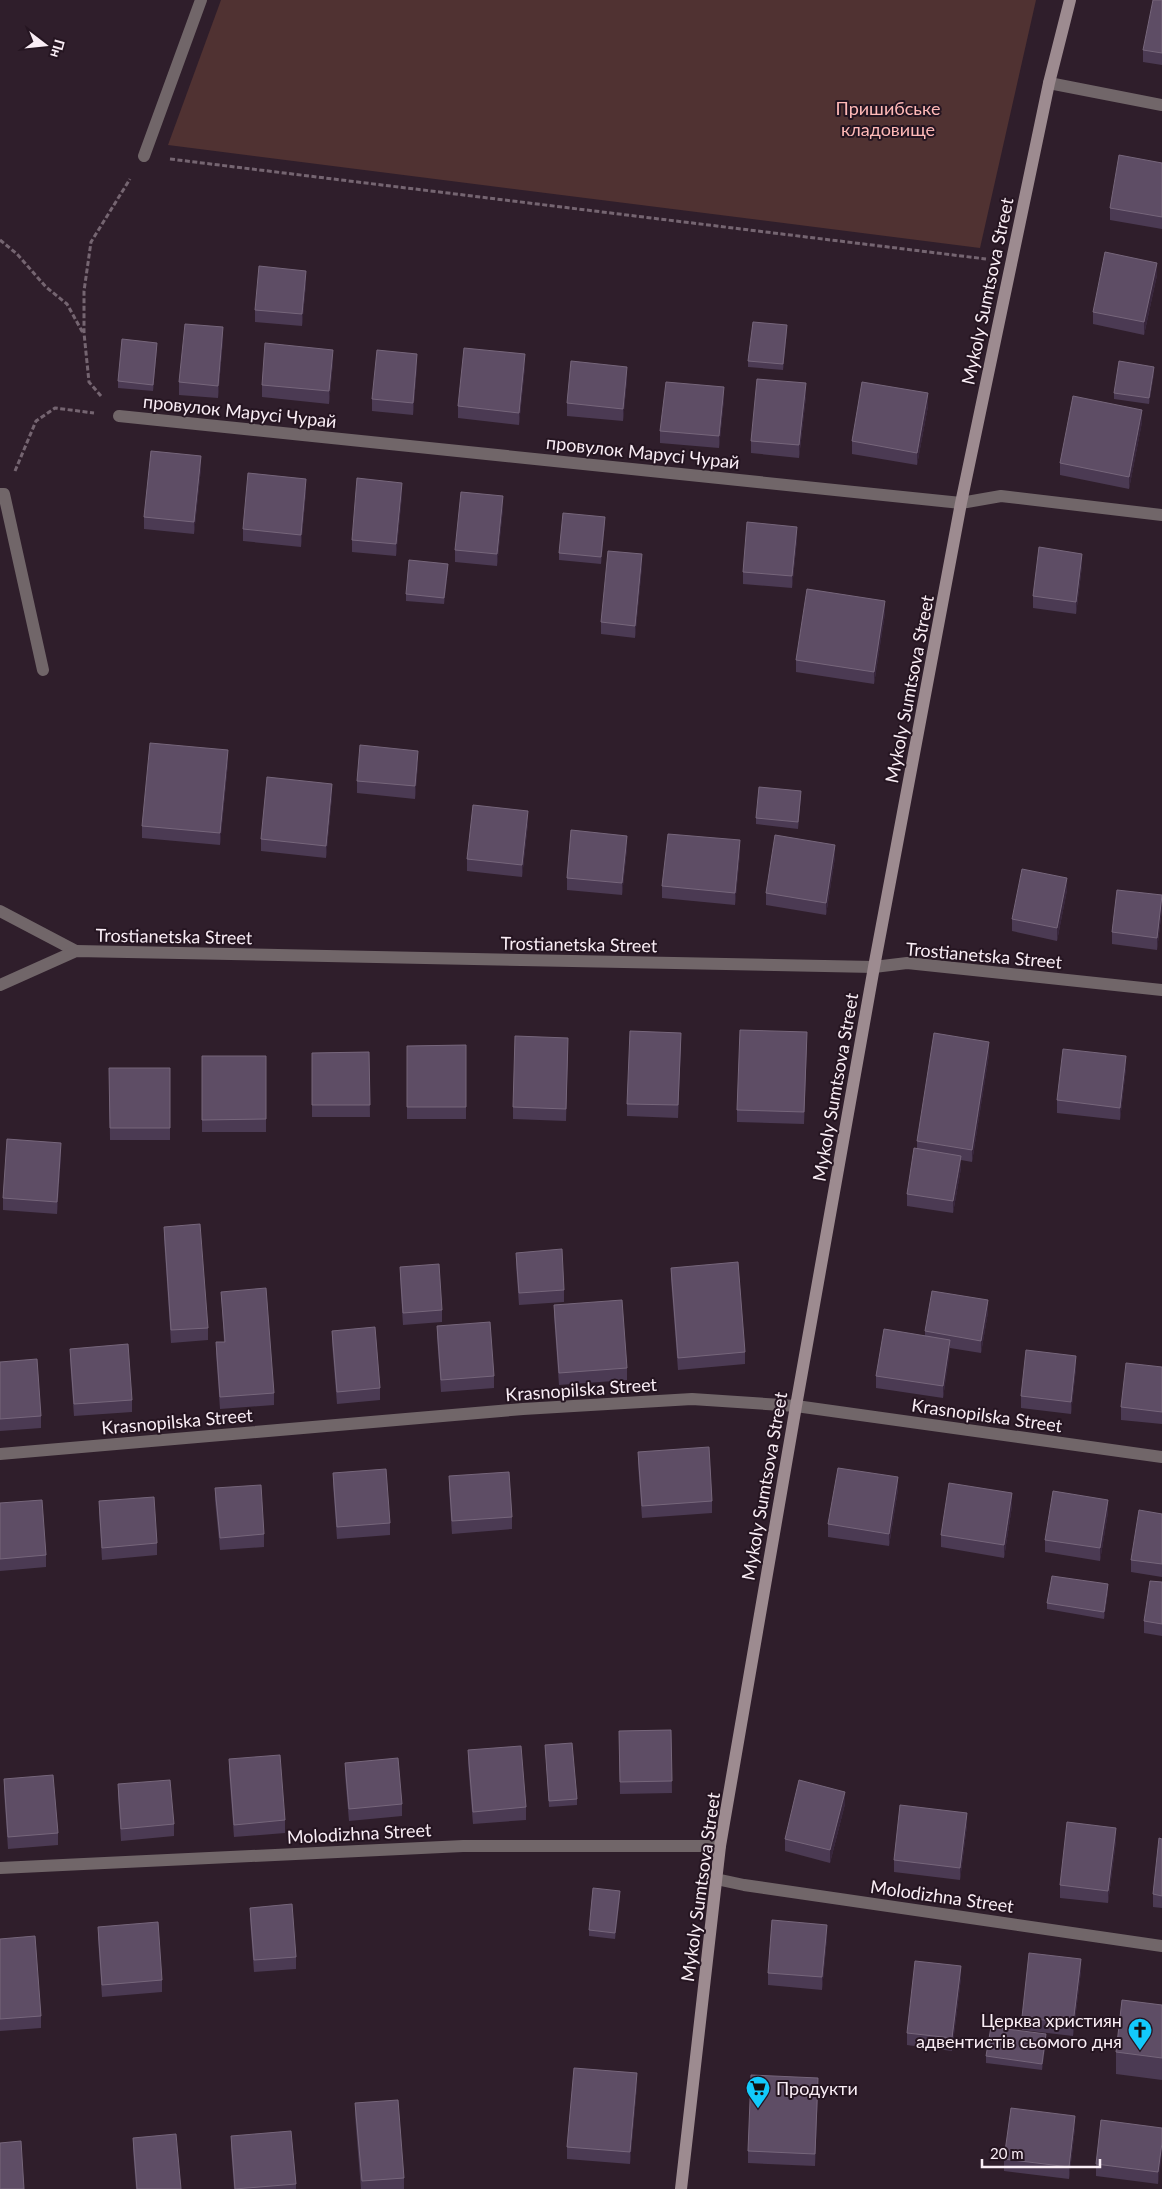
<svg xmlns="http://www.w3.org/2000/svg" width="1162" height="2189" font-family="Lato,sans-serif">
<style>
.green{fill:#503232}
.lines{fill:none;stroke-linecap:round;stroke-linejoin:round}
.path{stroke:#756571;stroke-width:3;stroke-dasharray:5 2.5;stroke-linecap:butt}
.lane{stroke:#716669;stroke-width:12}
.street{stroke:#716669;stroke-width:12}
.secondary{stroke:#9d8b90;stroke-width:12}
.wall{fill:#4b3a53}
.shaded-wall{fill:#38263c}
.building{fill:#5e4d65;stroke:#76667b}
.labels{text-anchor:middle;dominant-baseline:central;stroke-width:4;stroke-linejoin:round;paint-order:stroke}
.park-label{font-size:18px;fill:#ffb9b7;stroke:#251521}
.street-label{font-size:18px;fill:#f9edf5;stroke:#251521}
.poi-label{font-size:18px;fill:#f9edf5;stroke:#251521;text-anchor:end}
</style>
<rect width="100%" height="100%" fill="#2f1e2b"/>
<!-- green -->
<path class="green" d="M 221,0 L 1036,0 L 980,248 L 168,145 Z"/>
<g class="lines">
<!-- path -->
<path class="path" d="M 170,159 L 986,259
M 0,240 L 17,254 L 46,287 L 67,304 L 83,333
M 101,396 L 89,382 L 84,333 L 84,291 L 91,242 L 130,179
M 15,471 L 36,421 L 55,408 L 94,413"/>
<!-- lane -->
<path class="lane" d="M 144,156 L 201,0
M 0,494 L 4,494 L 43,670
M 0,911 L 76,951"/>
<!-- street -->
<path class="street" d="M 1049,83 L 1162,105
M 119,416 L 961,503 L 1001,496 L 1162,515
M 0,985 L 76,951 L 874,967 L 907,963 L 1162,990
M 0,1454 L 523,1409 L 692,1399 L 796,1406 L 1162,1457
M 0,1868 L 463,1846 L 720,1846
M 716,1879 L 744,1885 L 1162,1946"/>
<!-- secondary -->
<path class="secondary" d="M 681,2189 L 720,1846 L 796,1406 L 874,967 L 961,503 L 1049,83 L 1070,0"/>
</g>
<!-- wall -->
<path class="wall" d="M 1162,0 L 1162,65 L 1143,62 L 1143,50 Z
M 1162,163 L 1162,229 L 1110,220 L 1110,208 Z
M 1157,275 L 1144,335 L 1093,324 L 1093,312 Z
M 306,283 L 302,326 L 255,322 L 255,310 Z
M 787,331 L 783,370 L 748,367 L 748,361 Z
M 223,339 L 218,398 L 179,395 L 179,382 Z
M 157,349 L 153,391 L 118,388 L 118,381 Z
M 333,362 L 329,404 L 262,397 L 262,385 Z
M 417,366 L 413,415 L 372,411 L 372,399 Z
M 525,366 L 519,425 L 458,418 L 458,406 Z
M 1154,373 L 1149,404 L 1114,399 L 1114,393 Z
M 627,379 L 623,421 L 567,416 L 567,403 Z
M 806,396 L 799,458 L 751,453 L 751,441 Z
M 724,399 L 719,448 L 660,443 L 660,431 Z
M 928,406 L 917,465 L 852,454 L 852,441 Z
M 1142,422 L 1129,489 L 1060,475 L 1060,463 Z
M 201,468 L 194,534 L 144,529 L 144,517 Z
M 306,491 L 301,547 L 243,541 L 243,529 Z
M 402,495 L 396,556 L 352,552 L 352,540 Z
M 503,508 L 497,566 L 455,562 L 455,550 Z
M 605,523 L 601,564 L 559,560 L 559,553 Z
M 797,539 L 792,588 L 743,584 L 743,572 Z
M 642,566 L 635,638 L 601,634 L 601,622 Z
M 1082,566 L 1076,614 L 1033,608 L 1033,596 Z
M 448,570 L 444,604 L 406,601 L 406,594 Z
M 885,613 L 874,684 L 796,672 L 796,660 Z
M 228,762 L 220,845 L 142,838 L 142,826 Z
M 418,763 L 415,799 L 357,793 L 357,781 Z
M 332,796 L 326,858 L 261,851 L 261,839 Z
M 801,797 L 798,829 L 756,824 L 756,818 Z
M 528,823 L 522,877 L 467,871 L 467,859 Z
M 627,848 L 622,895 L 567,890 L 567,878 Z
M 740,853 L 735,905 L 662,898 L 662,886 Z
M 835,857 L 826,915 L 766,905 L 766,893 Z
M 1067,890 L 1057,941 L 1012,931 L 1012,919 Z
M 1162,895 L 1162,909 L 1157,950 L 1112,944 L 1112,932 Z
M 807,1044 L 804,1124 L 737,1122 L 737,1110 Z
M 466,1045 L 466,1119 L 407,1119 L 407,1046 Z
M 681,1045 L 678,1118 L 627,1116 L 627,1104 Z
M 568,1050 L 566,1121 L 513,1119 L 513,1107 Z
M 369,1052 L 370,1117 L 312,1117 L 312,1053 Z
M 989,1054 L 972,1162 L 961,1160 L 961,1168 L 953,1213 L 907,1206 L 907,1194 L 917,1149 L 917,1141 Z
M 202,1056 L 266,1056 L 266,1132 L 202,1132 Z
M 109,1068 L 170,1068 L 170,1140 L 110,1140 Z
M 1126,1068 L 1120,1120 L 1057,1113 L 1057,1100 Z
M 61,1155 L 57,1214 L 3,1210 L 3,1198 Z
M 164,1227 L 208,1328 L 208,1340 L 171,1343 L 164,1239 Z
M 516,1253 L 564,1290 L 564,1302 L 519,1305 L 516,1265 Z
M 400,1267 L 442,1310 L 442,1322 L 403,1325 L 400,1279 Z
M 671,1268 L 745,1352 L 745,1364 L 678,1370 L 671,1280 Z
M 221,1292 L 274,1393 L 274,1405 L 220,1409 L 216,1354 L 216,1342 L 224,1342 Z
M 554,1305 L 627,1368 L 627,1380 L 559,1385 L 554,1317 Z
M 988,1312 L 981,1353 L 950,1348 L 943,1398 L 876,1388 L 876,1376 L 925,1336 L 925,1331 Z
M 437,1326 L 494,1376 L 494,1388 L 441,1392 L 437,1338 Z
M 332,1331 L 380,1388 L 380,1400 L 337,1404 L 332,1343 Z
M 70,1349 L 132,1400 L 132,1412 L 74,1416 L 70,1361 Z
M 0,1362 L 41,1416 L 41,1428 L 0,1431 Z
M 1162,1367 L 1162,1424 L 1121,1420 L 1121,1407 Z
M 1076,1368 L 1071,1414 L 1021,1408 L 1021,1396 Z
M 638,1452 L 712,1501 L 712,1513 L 642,1518 L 638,1464 Z
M 333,1473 L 390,1523 L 390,1535 L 337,1539 L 333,1485 Z
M 449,1476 L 512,1517 L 512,1529 L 452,1534 L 449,1489 Z
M 215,1488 L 264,1534 L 264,1547 L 220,1550 L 215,1500 Z
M 898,1489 L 889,1546 L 828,1537 L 828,1524 Z
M 99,1501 L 157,1543 L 157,1555 L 102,1560 L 99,1513 Z
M 0,1503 L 46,1555 L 46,1567 L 0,1571 Z
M 1012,1506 L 1004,1558 L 941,1547 L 941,1535 Z
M 1108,1512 L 1100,1561 L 1045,1552 L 1045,1540 Z
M 1162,1514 L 1162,1577 L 1131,1572 L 1131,1560 Z
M 1162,1582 L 1162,1636 L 1144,1633 L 1144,1621 Z
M 1108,1591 L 1104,1619 L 1047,1609 L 1047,1603 Z
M 671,1730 L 672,1793 L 620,1794 L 619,1731 Z
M 545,1745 L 577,1799 L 577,1805 L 549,1807 Z
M 468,1750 L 526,1807 L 526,1820 L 473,1824 L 468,1763 Z
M 229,1759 L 285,1820 L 285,1833 L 234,1837 L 229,1772 Z
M 345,1763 L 402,1804 L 402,1816 L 349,1821 L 345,1775 Z
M 4,1779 L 58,1833 L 58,1845 L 8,1849 L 4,1792 Z
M 118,1784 L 174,1824 L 174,1836 L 121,1841 L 118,1796 Z
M 845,1804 L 830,1863 L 785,1851 L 785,1839 Z
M 967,1825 L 960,1880 L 894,1872 L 894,1860 Z
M 1162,1839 L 1162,1908 L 1153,1907 L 1153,1894 Z
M 1116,1841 L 1108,1903 L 1060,1898 L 1060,1885 Z
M 620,1897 L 615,1939 L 589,1936 L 589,1930 Z
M 250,1908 L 296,1957 L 296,1969 L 254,1972 L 250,1920 Z
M 98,1927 L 162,1980 L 162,1992 L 102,1997 L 98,1939 Z
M 827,1937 L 822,1990 L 768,1985 L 768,1973 Z
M 0,1939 L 41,2016 L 41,2028 L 0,2031 Z
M 1081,1971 L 1073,2036 L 1022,2030 L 1022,2017 Z
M 961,1978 L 952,2051 L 907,2045 L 907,2033 Z
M 1162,2005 L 1162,2080 L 1116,2074 L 1116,2052 Z
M 1046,2040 L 1042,2070 L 986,2063 L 986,2056 Z
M 637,2085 L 630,2164 L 567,2159 L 567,2147 Z
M 818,2090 L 815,2166 L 748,2163 L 748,2151 Z
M 355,2103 L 404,2178 L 404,2189 L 361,2189 L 355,2115 Z
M 1075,2128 L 1069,2179 L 1004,2171 L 1004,2159 Z
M 1162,2128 L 1158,2184 L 1096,2176 L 1096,2164 Z
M 231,2136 L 296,2184 L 296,2189 L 234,2189 L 231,2148 Z
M 133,2138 L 181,2189 L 136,2189 L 133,2150 Z"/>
<!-- shaded-wall -->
<path class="shaded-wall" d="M 1157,263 L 1157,275 L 1144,335 L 1144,322 Z
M 306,271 L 306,283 L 302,326 L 302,314 Z
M 787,325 L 787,331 L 783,370 L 783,364 Z
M 223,327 L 223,339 L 218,398 L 218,386 Z
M 157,343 L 157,349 L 153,391 L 153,385 Z
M 333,350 L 333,362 L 329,404 L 329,391 Z
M 417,354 L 417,366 L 413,415 L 413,403 Z
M 525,354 L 525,366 L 519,425 L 519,413 Z
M 627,367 L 627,379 L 623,421 L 623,409 Z
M 1154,367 L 1154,373 L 1149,404 L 1149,398 Z
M 806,383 L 806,396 L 799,458 L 799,445 Z
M 724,387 L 724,399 L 719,448 L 719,436 Z
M 928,393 L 928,406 L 917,465 L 917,453 Z
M 1142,410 L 1142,422 L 1129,489 L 1129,477 Z
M 201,456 L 201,468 L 194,534 L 194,522 Z
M 306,479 L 306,491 L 301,547 L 301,535 Z
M 402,483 L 402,495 L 396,556 L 396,544 Z
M 503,496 L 503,508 L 497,566 L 497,554 Z
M 605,517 L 605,523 L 601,564 L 601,557 Z
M 797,527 L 797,539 L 792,588 L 792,576 Z
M 642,554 L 642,566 L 635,638 L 635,626 Z
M 1082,554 L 1082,566 L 1076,614 L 1076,602 Z
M 448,564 L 448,570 L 444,604 L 444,598 Z
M 885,601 L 885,613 L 874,684 L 874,672 Z
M 228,750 L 228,762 L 220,845 L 220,833 Z
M 418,751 L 418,763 L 415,799 L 415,786 Z
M 332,784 L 332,796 L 326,858 L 326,846 Z
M 528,811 L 528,823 L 522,877 L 522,865 Z
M 627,836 L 627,848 L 622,895 L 622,883 Z
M 740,840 L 740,853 L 735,905 L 735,893 Z
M 835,845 L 835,857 L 826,915 L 826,903 Z
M 1067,878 L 1067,890 L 1057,941 L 1057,928 Z
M 1162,897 L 1162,909 L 1157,950 L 1157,938 Z
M 989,1042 L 989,1054 L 972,1162 L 972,1150 Z
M 1126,1056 L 1126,1068 L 1120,1120 L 1120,1108 Z
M 61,1143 L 61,1155 L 57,1214 L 57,1202 Z
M 961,1156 L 961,1168 L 953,1213 L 953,1201 Z
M 988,1300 L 988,1312 L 981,1353 L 981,1341 Z
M 950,1340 L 950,1352 L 943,1398 L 943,1386 Z
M 1076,1356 L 1076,1368 L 1071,1414 L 1071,1402 Z
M 898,1477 L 898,1489 L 889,1546 L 889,1534 Z
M 1012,1493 L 1012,1506 L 1004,1558 L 1004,1545 Z
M 1108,1500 L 1108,1512 L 1100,1561 L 1100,1548 Z
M 1108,1584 L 1108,1591 L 1104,1619 L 1104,1612 Z
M 845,1792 L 845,1804 L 830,1863 L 830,1850 Z
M 967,1813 L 967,1825 L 960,1880 L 960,1868 Z
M 1116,1828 L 1116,1841 L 1108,1903 L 1108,1891 Z
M 620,1891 L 620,1897 L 615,1939 L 615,1933 Z
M 827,1925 L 827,1937 L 822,1990 L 822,1977 Z
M 1081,1959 L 1081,1971 L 1073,2036 L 1073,2024 Z
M 961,1966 L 961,1978 L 952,2051 L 952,2038 Z
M 1046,2034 L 1046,2040 L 1042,2070 L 1042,2064 Z
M 637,2073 L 637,2085 L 630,2164 L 630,2152 Z
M 818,2078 L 818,2090 L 815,2166 L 815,2154 Z
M 1075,2116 L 1075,2128 L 1069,2179 L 1069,2167 Z
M 1162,2143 L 1162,2155 L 1158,2184 L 1158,2172 Z"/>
<!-- building -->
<path class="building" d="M 1153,0 L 1162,0 L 1162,53 L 1143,50 Z
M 1119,155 L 1162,163 L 1162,217 L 1110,208 Z
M 1105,252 L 1157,263 L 1144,322 L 1093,312 Z
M 259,266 L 306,271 L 302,314 L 255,310 Z
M 753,322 L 787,325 L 783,364 L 748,361 Z
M 185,324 L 223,327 L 218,386 L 179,382 Z
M 122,339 L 157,343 L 153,385 L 118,381 Z
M 265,343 L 333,350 L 329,391 L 262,385 Z
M 464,348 L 525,354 L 519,413 L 458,406 Z
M 377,350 L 417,354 L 413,403 L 372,399 Z
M 571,361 L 627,367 L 623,409 L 567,403 Z
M 1119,361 L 1154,367 L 1149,398 L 1114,393 Z
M 757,379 L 806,383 L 799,445 L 751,441 Z
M 666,382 L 724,387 L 719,436 L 660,431 Z
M 862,382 L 928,393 L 917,453 L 852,441 Z
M 1073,396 L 1142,410 L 1129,477 L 1060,463 Z
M 151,451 L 201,456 L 194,522 L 144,517 Z
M 248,473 L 306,479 L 301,535 L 243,529 Z
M 357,478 L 402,483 L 396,544 L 352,540 Z
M 461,492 L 503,496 L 497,554 L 455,550 Z
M 563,513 L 605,517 L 601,557 L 559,553 Z
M 747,522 L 797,527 L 792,576 L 743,572 Z
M 1039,547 L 1082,554 L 1076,602 L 1033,596 Z
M 608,551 L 642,554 L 635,626 L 601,622 Z
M 409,560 L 448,564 L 444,598 L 406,594 Z
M 807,589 L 885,601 L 874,672 L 796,660 Z
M 150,743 L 228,750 L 220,833 L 142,826 Z
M 360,745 L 418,751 L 415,786 L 357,781 Z
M 267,777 L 332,784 L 326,846 L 261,839 Z
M 759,787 L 801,791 L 798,822 L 756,818 Z
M 473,805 L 528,811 L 522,865 L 467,859 Z
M 571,830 L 627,836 L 622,883 L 567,878 Z
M 668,834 L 740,840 L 735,893 L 662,886 Z
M 775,835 L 835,845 L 826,903 L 766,893 Z
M 1022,869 L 1067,878 L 1057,928 L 1012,919 Z
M 1117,890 L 1162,895 L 1157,938 L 1112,932 Z
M 740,1030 L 807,1032 L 804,1112 L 737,1110 Z
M 630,1031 L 681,1033 L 678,1105 L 627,1104 Z
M 934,1033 L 989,1042 L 972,1150 L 917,1141 Z
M 515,1036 L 568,1038 L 566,1109 L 513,1107 Z
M 466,1045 L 466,1107 L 407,1107 L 407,1046 Z
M 1063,1049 L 1126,1056 L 1120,1108 L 1057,1100 Z
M 369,1052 L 370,1105 L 312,1105 L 312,1053 Z
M 202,1056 L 266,1056 L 266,1119 L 202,1120 Z
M 109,1068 L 170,1068 L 170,1128 L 110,1128 Z
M 7,1139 L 61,1143 L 57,1202 L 3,1198 Z
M 914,1148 L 961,1156 L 953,1201 L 907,1194 Z
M 200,1224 L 208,1328 L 171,1330 L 164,1227 Z
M 562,1249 L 564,1290 L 519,1293 L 516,1253 Z
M 738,1262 L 745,1352 L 678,1358 L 671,1268 Z
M 439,1264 L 442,1310 L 403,1313 L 400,1267 Z
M 266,1288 L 274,1393 L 220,1397 L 216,1342 L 225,1342 L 221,1292 Z
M 932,1291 L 988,1300 L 981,1341 L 925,1331 Z
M 622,1300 L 627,1368 L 559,1373 L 554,1305 Z
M 490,1322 L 494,1376 L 441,1380 L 437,1326 Z
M 375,1327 L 380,1388 L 337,1392 L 332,1331 Z
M 884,1329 L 950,1340 L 943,1386 L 876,1376 Z
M 128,1344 L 132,1400 L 74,1404 L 70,1349 Z
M 1026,1350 L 1076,1356 L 1071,1402 L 1021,1396 Z
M 37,1359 L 41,1416 L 0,1419 L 0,1362 Z
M 1126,1363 L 1162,1367 L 1162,1412 L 1121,1407 Z
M 709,1447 L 712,1501 L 642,1506 L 638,1452 Z
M 838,1468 L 898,1477 L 889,1534 L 828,1524 Z
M 386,1469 L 390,1523 L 337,1527 L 333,1473 Z
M 509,1472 L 512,1517 L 452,1521 L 449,1476 Z
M 949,1483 L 1012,1493 L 1004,1545 L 941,1535 Z
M 261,1485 L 264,1534 L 220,1538 L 215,1488 Z
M 1053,1491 L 1108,1500 L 1100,1548 L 1045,1540 Z
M 154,1497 L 157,1543 L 102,1548 L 99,1501 Z
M 42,1500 L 46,1555 L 0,1559 L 0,1503 Z
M 1139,1510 L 1162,1514 L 1162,1564 L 1131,1560 Z
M 1052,1576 L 1108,1584 L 1104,1612 L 1047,1603 Z
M 1150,1581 L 1162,1582 L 1162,1624 L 1144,1621 Z
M 671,1730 L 672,1781 L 620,1782 L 619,1731 Z
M 572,1743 L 577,1799 L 549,1801 L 545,1745 Z
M 521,1746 L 526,1807 L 473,1812 L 468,1750 Z
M 280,1755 L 285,1820 L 234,1825 L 229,1759 Z
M 398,1758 L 402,1804 L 349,1809 L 345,1763 Z
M 53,1775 L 58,1833 L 8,1837 L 4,1779 Z
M 170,1780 L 174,1824 L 121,1829 L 118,1784 Z
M 799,1780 L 845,1792 L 830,1850 L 785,1839 Z
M 900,1805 L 967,1813 L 960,1868 L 894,1860 Z
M 1067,1822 L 1116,1828 L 1108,1891 L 1060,1885 Z
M 1159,1838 L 1162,1839 L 1162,1896 L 1153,1894 Z
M 593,1888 L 620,1891 L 615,1933 L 589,1930 Z
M 292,1904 L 296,1957 L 254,1960 L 250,1908 Z
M 772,1920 L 827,1925 L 822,1977 L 768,1973 Z
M 158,1922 L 162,1980 L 102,1985 L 98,1927 Z
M 35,1936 L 41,2016 L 0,2019 L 0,1939 Z
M 1029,1953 L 1081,1959 L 1073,2024 L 1022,2017 Z
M 915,1961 L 961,1966 L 952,2038 L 907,2033 Z
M 1122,2000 L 1162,2005 L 1162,2058 L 1116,2052 Z
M 991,2027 L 1046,2034 L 1042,2064 L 986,2056 Z
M 574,2068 L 637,2073 L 630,2152 L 567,2147 Z
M 751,2075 L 818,2078 L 815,2154 L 748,2151 Z
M 398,2100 L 404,2178 L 362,2181 L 355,2103 Z
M 1011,2108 L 1075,2116 L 1069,2167 L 1004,2159 Z
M 1101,2120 L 1162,2128 L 1162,2143 L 1158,2172 L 1096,2164 Z
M 291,2131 L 296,2184 L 235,2189 L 231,2136 Z
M 176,2134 L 181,2189 L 137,2189 L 133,2138 Z
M 21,2141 L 24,2189 L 0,2189 L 0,2143 Z"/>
<!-- icons -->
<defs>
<symbol id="church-pin" viewBox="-11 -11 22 30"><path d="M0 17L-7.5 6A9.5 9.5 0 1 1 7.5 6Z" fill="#12cafb" stroke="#251521"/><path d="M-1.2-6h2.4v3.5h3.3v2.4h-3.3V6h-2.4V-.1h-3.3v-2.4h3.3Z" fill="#111"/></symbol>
<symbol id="supermarket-pin" viewBox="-11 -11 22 30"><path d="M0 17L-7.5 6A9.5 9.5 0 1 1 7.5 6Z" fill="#12cafb" stroke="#251521"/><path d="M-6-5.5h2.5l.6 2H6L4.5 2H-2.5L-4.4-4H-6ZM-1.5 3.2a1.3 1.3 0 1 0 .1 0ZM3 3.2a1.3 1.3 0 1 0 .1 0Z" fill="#111"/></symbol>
</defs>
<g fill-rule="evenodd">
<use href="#church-pin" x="1126" y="2016" width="28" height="38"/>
<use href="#supermarket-pin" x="744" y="2074" width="28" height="38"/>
</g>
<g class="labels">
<!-- park labels -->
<g class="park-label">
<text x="888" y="108">Пришибське<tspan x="888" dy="21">кладовище</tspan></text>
</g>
<!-- street labels -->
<g class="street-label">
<text transform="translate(987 291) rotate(-78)">Mykoly Sumtsova Street</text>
<text transform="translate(240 411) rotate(6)">провулок Марусі Чурай</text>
<text transform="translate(643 452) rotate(6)">провулок Марусі Чурай</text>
<text transform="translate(909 689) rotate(-79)">Mykoly Sumtsova Street</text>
<text transform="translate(174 936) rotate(1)">Trostianetska Street</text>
<text transform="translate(579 944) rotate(1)">Trostianetska Street</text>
<text transform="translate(984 955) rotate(5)">Trostianetska Street</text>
<text transform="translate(835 1087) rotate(-80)">Mykoly Sumtsova Street</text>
<text transform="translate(581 1389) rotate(-4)">Krasnopilska Street</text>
<text transform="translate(987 1415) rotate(8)">Krasnopilska Street</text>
<text transform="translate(177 1421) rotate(-5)">Krasnopilska Street</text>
<text transform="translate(764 1486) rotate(-80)">Mykoly Sumtsova Street</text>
<text transform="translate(359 1833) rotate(-3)">Molodizhna Street</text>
<text transform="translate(700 1887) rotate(-82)">Mykoly Sumtsova Street</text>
<text transform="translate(942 1896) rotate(8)">Molodizhna Street</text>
</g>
<!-- poi labels -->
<g class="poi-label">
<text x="1122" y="2020">Церква християн<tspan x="1122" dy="21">адвентистів сьомого дня</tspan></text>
<text x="776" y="2088" text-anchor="start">Продукти</text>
</g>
</g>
<!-- north arrow -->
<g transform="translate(45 45) rotate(106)" stroke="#251521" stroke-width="4" paint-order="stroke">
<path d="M0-4L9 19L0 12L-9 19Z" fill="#f9edf5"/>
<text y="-8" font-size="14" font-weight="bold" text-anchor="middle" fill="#f9edf5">Пн</text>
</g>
<!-- scale -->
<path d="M982 2159v8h118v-8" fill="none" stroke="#f9edf5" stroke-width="2.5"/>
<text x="990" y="2159" font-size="15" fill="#f9edf5" stroke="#251521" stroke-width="4" paint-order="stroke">20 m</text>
</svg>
